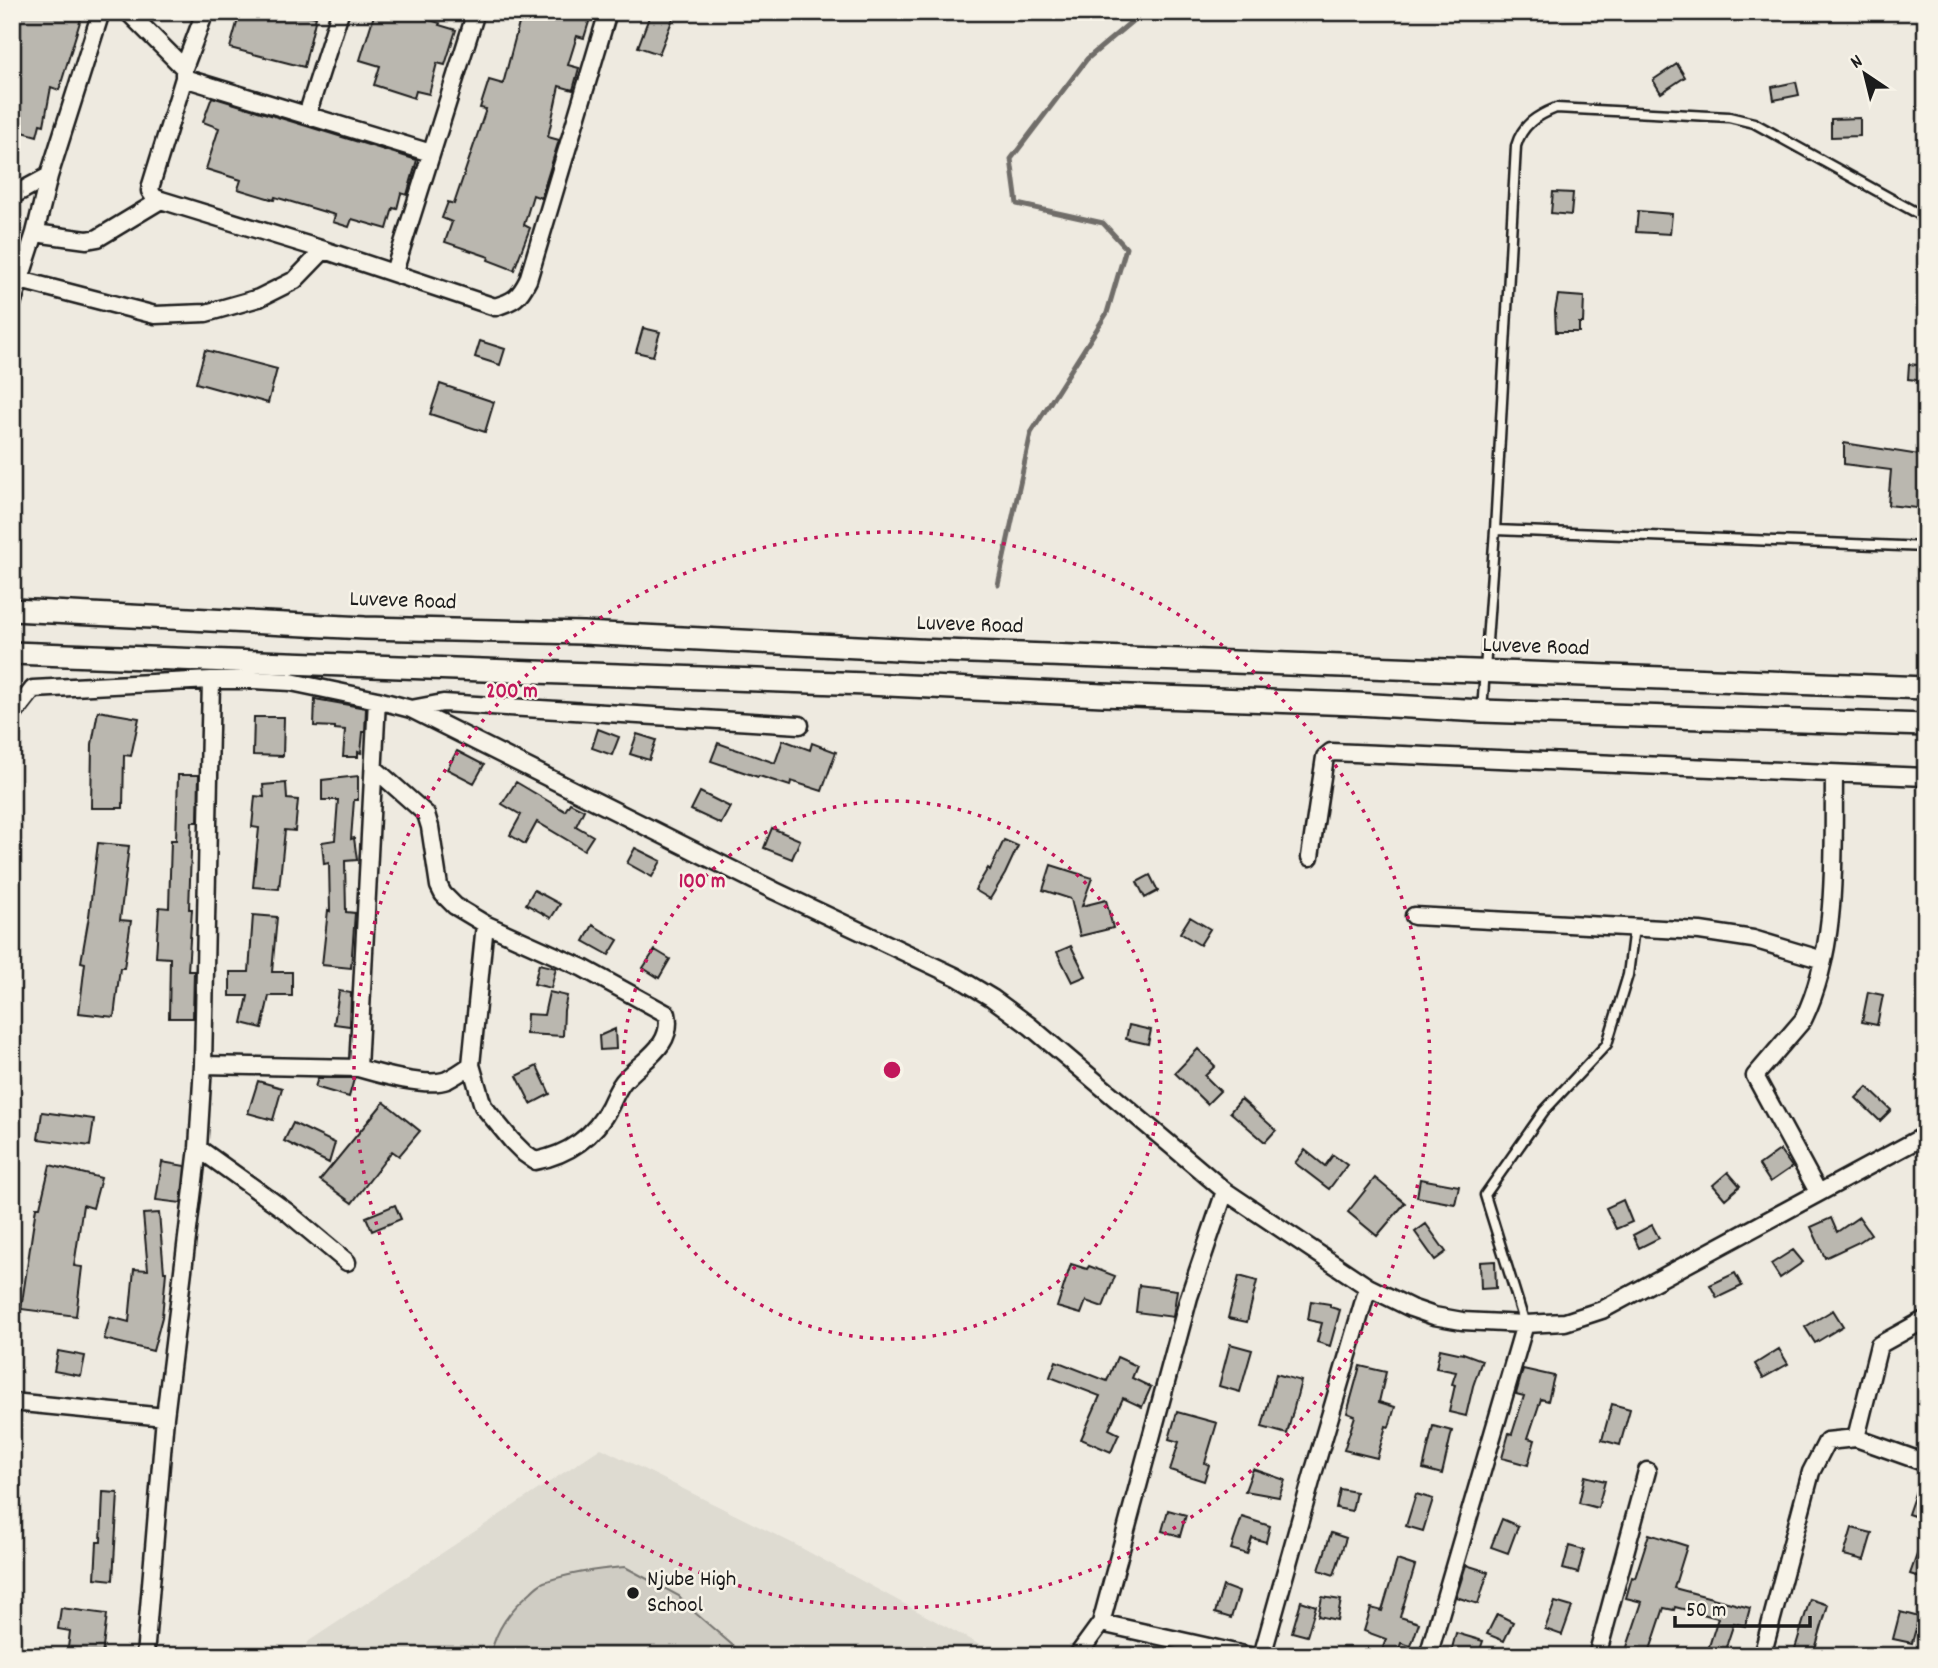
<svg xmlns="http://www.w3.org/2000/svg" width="1938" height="1668" font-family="Dekko,sans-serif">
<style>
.built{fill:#dedbd1}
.green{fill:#cfccc3;stroke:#767470;stroke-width:2}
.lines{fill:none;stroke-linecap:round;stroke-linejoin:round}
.stream{stroke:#6f6d69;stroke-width:5}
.building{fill:#bab7af;stroke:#1c1c1c;stroke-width:2}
.lane-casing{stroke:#1c1c1c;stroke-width:13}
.street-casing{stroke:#1c1c1c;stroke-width:21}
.secondary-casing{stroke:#1c1c1c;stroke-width:26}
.lane{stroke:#f7f3e8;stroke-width:8}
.street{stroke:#f7f3e8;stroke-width:16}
.secondary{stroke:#f7f3e8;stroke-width:21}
.ring{fill:none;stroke:#c2185b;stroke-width:3.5;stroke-dasharray:3.5 7}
.poi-dot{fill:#1c1c1c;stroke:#f7f3e8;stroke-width:2.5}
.labels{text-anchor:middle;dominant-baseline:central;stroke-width:5;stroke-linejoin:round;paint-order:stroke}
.street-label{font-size:23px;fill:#1c1c1c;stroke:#f7f3e8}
.poi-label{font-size:23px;fill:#1c1c1c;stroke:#f7f3e8;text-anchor:start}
.centre{fill:#c2185b;stroke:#f7f3e8;stroke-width:3.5}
.ring-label{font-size:21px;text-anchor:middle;font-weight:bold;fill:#c2185b;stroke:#f7f3e8;stroke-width:5;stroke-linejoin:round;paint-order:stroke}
</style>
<rect width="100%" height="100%" fill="#eeeae0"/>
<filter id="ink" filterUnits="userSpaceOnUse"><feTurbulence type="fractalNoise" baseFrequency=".0143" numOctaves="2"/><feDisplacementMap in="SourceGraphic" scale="14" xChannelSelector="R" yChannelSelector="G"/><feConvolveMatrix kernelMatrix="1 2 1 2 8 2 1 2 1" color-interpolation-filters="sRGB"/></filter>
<g filter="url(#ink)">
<!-- built -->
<path class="built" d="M 601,1448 L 794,1544 L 1000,1656 L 300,1656 L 309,1641 Z"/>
<!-- green -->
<path class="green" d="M 625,1567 L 679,1596 L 693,1611 L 745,1656 L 490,1656 C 496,1629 510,1610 531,1592 C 535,1588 539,1584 544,1582 C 570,1573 598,1569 625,1567 Z"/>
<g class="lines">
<!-- stream -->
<path class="stream" d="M 998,585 L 1031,433 L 1107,313 L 1126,248 L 1103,223 L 1017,204 L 1011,159 L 1087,59 L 1143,12"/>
</g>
<!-- building -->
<path class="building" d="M 12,12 L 83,12 L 59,90 L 51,87 L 44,125 L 40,124 L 37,136 L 12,129 Z
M 240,12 L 294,12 L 316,17 L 304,67 L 230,48 Z
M 375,12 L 403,12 L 440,23 L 439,25 L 456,30 L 445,65 L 437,63 L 429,94 L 416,91 L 414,98 L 374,85 L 380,66 L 360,60 Z
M 522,12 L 592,12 L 584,38 L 577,36 L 568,65 L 579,68 L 573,90 L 559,86 L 548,137 L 559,140 L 541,198 L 533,195 L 524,225 L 530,228 L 514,270 L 488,260 L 489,257 L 445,242 L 452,222 L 442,218 L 448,202 L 454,204 L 486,109 L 480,108 L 489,80 L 503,84 Z
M 651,12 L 664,12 L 674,16 L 659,54 L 638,47 Z
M 1677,64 L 1685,77 L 1661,93 L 1653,80 Z
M 1796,82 L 1799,95 L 1774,100 L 1772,87 Z
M 212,97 L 417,160 L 407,195 L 401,193 L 397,209 L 393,208 L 387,229 L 352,219 L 349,227 L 333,222 L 335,215 L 275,197 L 274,200 L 238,189 L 241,180 L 206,169 L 219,128 L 203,122 Z
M 1860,118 L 1860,136 L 1831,137 L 1831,119 Z
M 1553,192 L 1573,193 L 1571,215 L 1551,213 Z
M 1638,211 L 1672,214 L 1670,234 L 1636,232 Z
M 1558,295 L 1584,297 L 1583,323 L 1579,323 L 1579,332 L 1556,332 L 1555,311 Z
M 643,328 L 660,332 L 653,356 L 636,352 Z
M 480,341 L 505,349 L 500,365 L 475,357 Z
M 205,350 L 277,369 L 268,403 L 196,383 Z
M 1909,364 L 1926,366 L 1926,381 L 1908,379 Z
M 440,384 L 494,402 L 485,432 L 430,414 Z
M 1844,443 L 1926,456 L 1926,509 L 1888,505 L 1891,470 L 1844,464 Z
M 315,699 L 366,708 L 365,732 L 363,732 L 361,753 L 358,752 L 358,757 L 343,757 L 345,730 L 335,729 L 335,727 L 314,726 Z
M 98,711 L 139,718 L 131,756 L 124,755 L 123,808 L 91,808 L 92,744 Z
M 254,717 L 284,717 L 283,756 L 253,755 Z
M 598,729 L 619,737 L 612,755 L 592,748 Z
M 637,734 L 656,740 L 649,760 L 630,754 Z
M 783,740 L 810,750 L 812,743 L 836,752 L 822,791 L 791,781 L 790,786 L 759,776 L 758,777 L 711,761 L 718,743 L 775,763 Z
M 457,751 L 484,765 L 474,783 L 447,769 Z
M 178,775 L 199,775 L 198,822 L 192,822 L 189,909 L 192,909 L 188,971 L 194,971 L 193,1018 L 169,1018 L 170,958 L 156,957 L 159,907 L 169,908 L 171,840 L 176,840 Z
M 358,776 L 358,800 L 354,800 L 351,839 L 354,838 L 357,860 L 345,861 L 346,912 L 355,913 L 351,968 L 322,965 L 328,910 L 330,911 L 329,863 L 324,864 L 322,842 L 335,840 L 338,800 L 322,800 L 322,780 Z
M 516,782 L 565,811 L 570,803 L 584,810 L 576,826 L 593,836 L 584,850 L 537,822 L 525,844 L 510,835 L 521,815 L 502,804 Z
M 286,783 L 287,799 L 298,800 L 295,831 L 285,830 L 279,889 L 253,887 L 259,828 L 252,827 L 255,796 L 264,797 L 263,785 Z
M 700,792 L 730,807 L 721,824 L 691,810 Z
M 772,828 L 800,840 L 792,859 L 764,848 Z
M 1004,840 L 1018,846 L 1005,874 L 990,899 L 975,890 L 988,868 L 990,870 Z
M 98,843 L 129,846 L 120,920 L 131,921 L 124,968 L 120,968 L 114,1017 L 79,1013 L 85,963 L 81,962 L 89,916 Z
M 635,848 L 661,861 L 652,877 L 627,863 Z
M 1051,865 L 1092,878 L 1082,906 L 1106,900 L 1113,928 L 1080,936 L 1071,899 L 1043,890 Z
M 1150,875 L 1158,891 L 1145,898 L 1137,882 Z
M 534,890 L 560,904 L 551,918 L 526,904 Z
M 253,915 L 277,917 L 272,972 L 292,972 L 292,996 L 269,996 L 262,1028 L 242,1023 L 248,996 L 230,996 L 230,972 L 249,972 Z
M 1190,917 L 1210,929 L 1200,945 L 1180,933 Z
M 593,925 L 618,940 L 609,955 L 584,941 Z
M 1071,946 L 1086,976 L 1072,982 L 1057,952 Z
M 655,950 L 670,959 L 659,978 L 643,968 Z
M 539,964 L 556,968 L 551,988 L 534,984 Z
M 339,991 L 351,993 L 350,1026 L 334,1024 Z
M 549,992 L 567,996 L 564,1010 L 563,1036 L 526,1034 L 527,1014 L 544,1015 Z
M 1868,992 L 1883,995 L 1877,1025 L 1862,1022 Z
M 1129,1025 L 1151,1030 L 1148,1044 L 1126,1039 Z
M 615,1029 L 616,1049 L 600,1050 L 599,1036 Z
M 1198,1049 L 1215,1066 L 1205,1076 L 1220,1091 L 1207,1104 L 1175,1073 Z
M 537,1066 L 550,1094 L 531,1104 L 517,1076 Z
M 318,1078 L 352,1078 L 354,1079 L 349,1097 L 315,1087 Z
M 258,1081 L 282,1088 L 273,1120 L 248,1113 Z
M 1867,1087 L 1891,1110 L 1880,1121 L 1856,1098 Z
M 1241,1099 L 1276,1130 L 1265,1142 L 1230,1112 Z
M 384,1102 L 420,1131 L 399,1156 L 392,1151 L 352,1203 L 320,1180 Z
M 42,1112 L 94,1119 L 90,1146 L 38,1139 Z
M 293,1123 L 335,1143 L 329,1163 L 284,1141 Z
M 1305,1150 L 1325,1166 L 1333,1155 L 1347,1165 L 1329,1189 L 1295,1163 Z
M 1780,1150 L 1792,1167 L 1770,1182 L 1759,1165 Z
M 162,1162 L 185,1166 L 181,1203 L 156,1200 Z
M 50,1165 L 101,1178 L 93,1208 L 83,1205 L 74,1266 L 82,1267 L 76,1316 L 21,1309 L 36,1207 L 40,1207 Z
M 1728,1172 L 1740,1186 L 1725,1199 L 1713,1185 Z
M 1375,1178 L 1405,1203 L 1377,1236 L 1348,1212 Z
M 1420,1179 L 1459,1186 L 1455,1204 L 1417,1197 Z
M 1623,1200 L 1632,1222 L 1616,1229 L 1606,1208 Z
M 395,1205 L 401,1219 L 372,1231 L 366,1217 Z
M 159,1213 L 164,1272 L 166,1272 L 162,1317 L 153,1351 L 104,1339 L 110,1317 L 129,1322 L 134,1269 L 148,1270 L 143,1214 Z
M 1859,1217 L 1871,1234 L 1859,1242 L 1825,1258 L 1811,1227 L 1831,1218 L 1837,1232 Z
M 1426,1224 L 1446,1252 L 1435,1260 L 1415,1232 Z
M 1652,1225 L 1659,1238 L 1639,1248 L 1633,1235 Z
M 1793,1250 L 1803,1262 L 1780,1278 L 1771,1264 Z
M 1495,1261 L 1496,1288 L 1481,1289 L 1480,1262 Z
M 1071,1264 L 1087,1269 L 1089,1266 L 1115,1276 L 1103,1307 L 1086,1301 L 1081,1314 L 1057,1307 Z
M 1735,1273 L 1742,1286 L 1717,1298 L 1710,1285 Z
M 1239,1276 L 1257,1281 L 1247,1322 L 1228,1318 Z
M 1139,1285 L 1177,1290 L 1173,1317 L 1136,1312 Z
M 1311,1301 L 1330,1304 L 1330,1307 L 1340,1310 L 1330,1346 L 1317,1342 L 1322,1323 L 1308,1320 Z
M 1833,1310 L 1843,1326 L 1815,1343 L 1805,1327 Z
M 1230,1344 L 1252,1350 L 1240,1392 L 1219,1386 Z
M 1440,1349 L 1463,1354 L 1463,1353 L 1482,1360 L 1473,1386 L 1466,1416 L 1449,1412 L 1455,1385 L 1452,1384 L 1456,1372 L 1436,1368 Z
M 1779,1349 L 1788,1364 L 1763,1378 L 1755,1364 Z
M 58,1351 L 85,1356 L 81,1376 L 54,1371 Z
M 1117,1357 L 1137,1366 L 1132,1378 L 1151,1387 L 1142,1407 L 1123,1398 L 1109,1429 L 1119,1434 L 1111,1452 L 1081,1439 L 1100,1396 L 1050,1377 L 1056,1361 L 1107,1381 Z
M 1360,1366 L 1386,1372 L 1379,1402 L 1395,1407 L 1389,1427 L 1386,1426 L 1377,1458 L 1344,1450 L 1355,1416 L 1347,1413 Z
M 1523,1369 L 1554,1376 L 1548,1401 L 1541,1399 L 1528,1438 L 1535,1440 L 1528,1465 L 1502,1458 L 1509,1433 L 1512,1434 L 1524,1396 L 1516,1394 Z
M 1276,1374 L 1301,1381 L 1287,1434 L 1262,1427 Z
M 1612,1404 L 1630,1409 L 1620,1445 L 1602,1440 Z
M 1177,1412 L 1217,1423 L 1205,1463 L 1209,1465 L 1204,1481 L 1170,1470 L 1179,1442 L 1169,1439 Z
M 1433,1426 L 1452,1431 L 1442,1474 L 1423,1469 Z
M 1253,1469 L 1285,1480 L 1279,1497 L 1245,1491 Z
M 1922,1473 L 1926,1473 L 1926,1520 L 1908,1514 Z
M 1585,1476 L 1605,1481 L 1598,1508 L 1579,1503 Z
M 1340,1489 L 1356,1492 L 1352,1511 L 1336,1508 Z
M 103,1492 L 118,1493 L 113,1580 L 95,1578 L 97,1542 L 101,1542 Z
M 1416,1494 L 1433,1499 L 1423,1531 L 1406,1526 Z
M 1168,1510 L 1186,1515 L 1180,1536 L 1162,1531 Z
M 1242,1517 L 1270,1526 L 1266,1542 L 1252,1538 L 1247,1554 L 1231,1549 Z
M 1502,1519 L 1518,1526 L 1508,1553 L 1491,1547 Z
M 1852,1528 L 1872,1533 L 1864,1560 L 1844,1555 Z
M 1331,1533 L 1346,1538 L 1334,1575 L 1319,1570 Z
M 1649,1534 L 1687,1546 L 1674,1588 L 1750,1608 L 1745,1626 L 1734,1623 L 1723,1656 L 1706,1656 L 1718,1618 L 1675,1607 L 1674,1610 L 1664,1608 L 1648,1656 L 1624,1656 L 1642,1602 L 1626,1598 L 1632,1577 L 1635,1578 Z
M 1924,1535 L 1926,1536 L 1926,1579 L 1910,1574 Z
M 1569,1546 L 1584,1550 L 1578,1573 L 1563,1569 Z
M 1397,1560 L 1415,1566 L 1400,1617 L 1419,1623 L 1411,1646 L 1401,1643 L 1397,1656 L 1380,1656 L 1386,1639 L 1364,1631 L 1371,1608 L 1382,1611 Z
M 1466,1565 L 1488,1572 L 1478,1604 L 1456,1597 Z
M 1223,1586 L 1239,1592 L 1231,1618 L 1215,1613 Z
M 1322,1597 L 1341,1600 L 1337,1620 L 1318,1616 Z
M 1810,1599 L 1828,1605 L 1813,1656 L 1794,1652 Z
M 1301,1601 L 1316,1606 L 1307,1636 L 1292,1632 Z
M 1555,1602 L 1572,1607 L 1562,1635 L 1545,1629 Z
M 61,1608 L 107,1614 L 102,1656 L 67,1656 L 70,1631 L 58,1629 Z
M 1900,1612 L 1919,1617 L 1912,1643 L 1893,1639 Z
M 1497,1614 L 1513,1622 L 1504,1641 L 1487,1634 Z
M 1456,1633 L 1483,1641 L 1478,1656 L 1450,1656 Z"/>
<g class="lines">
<defs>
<path id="lane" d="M 1495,530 L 1926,547
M 1482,711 L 1495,530 L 1516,146 C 1522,125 1536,116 1556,108 L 1729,117 L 1754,123 L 1926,218
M 1525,1324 L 1485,1195 L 1544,1111 L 1607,1044 L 1628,975 L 1634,927"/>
<path id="street" d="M 128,12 L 184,68
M 184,78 L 431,153
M 307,115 L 340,12
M 12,196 L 49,176
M 161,200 L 324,250 L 495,307 C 514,301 519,298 528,280 L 608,12
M 35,233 L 87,240 L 98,238 L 161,200 L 154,197 L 150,191 L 151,185 L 184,78 L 184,68 L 205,12
M 394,272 L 476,12
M 20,280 L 155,315 L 206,313 L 259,298 L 295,280 L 324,250
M 12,304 L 35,233 L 49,176 L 101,12
M 411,709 L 443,703 L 800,725
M 12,716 L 33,689 L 211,680 L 254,680 L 291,682 L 377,700 L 411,709 L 775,891 L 957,977 L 992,998 L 1030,1026 L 1225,1191 L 1368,1287 L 1411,1308 L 1434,1316 L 1462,1321 L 1525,1324 L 1565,1322 L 1602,1310 L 1926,1135
M 374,768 L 426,814 L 430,827 L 439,886 L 443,894 L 455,906 L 485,924 L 583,968 L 667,1014 C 674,1047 641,1060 623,1082 C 617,1090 614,1098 610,1106 C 595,1136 568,1155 535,1161 L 525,1154 L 512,1141 L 483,1106 L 471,1065
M 1310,857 L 1325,757 L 1331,752 L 1926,777
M 1414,916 L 1700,931 L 1753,939 L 1823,960
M 203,1065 L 358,1068 L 377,700
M 358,1068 C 379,1074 427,1088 447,1080 C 455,1076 464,1070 471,1065 L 485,924
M 198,1148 L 286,1211 L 347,1262
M 1818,1192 L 1755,1076 L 1803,1020 C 1839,946 1833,854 1834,774
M 12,1402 L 165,1417
M 1856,1438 L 1879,1345 L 1926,1319
M 1101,1623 L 1249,1656
M 145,1656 L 165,1417 L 198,1148 L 203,1065 L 211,680
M 1077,1656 L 1101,1623 L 1189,1297 L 1225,1191
M 1262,1656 L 1313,1474 L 1368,1287
M 1428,1656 L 1525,1324
M 1597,1656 L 1647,1471
M 1762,1656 L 1811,1472 L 1827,1441 L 1856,1438 L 1926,1463"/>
<path id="secondary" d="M 12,610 L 365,628 L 583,633 L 917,650 L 1926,688
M 12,653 L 867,684 L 1103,695 L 1356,704 L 1482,711 L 1926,725"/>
</defs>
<!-- lane casing -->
<use href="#lane" class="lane-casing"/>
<!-- street casing -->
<use href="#street" class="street-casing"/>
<!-- secondary casing -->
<use href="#secondary" class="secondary-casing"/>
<!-- lane -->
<use href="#lane" class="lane"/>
<!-- street -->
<use href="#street" class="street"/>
<!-- secondary -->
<use href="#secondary" class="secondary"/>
</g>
</g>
<!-- distance rings -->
<g class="ring">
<circle cx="892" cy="1070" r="269"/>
<circle cx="892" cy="1070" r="538"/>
</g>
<!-- markers -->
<circle class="poi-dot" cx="633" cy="1593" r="7"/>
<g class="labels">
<!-- street labels -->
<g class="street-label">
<text transform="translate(403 602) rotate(2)">Luveve Road</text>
<text transform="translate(970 626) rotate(2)">Luveve Road</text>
<text transform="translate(1536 648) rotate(2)">Luveve Road</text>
</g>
<!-- poi labels -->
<g class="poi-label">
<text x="647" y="1580">Njube High<tspan x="647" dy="26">School</tspan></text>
</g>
</g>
<circle cx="892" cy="1070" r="10" class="centre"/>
<g class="ring-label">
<text x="512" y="697">200 m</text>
<text x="702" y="887">100 m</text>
</g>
<!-- margin -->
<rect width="1938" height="1668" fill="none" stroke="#f7f3e8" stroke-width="42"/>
<rect x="21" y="21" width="1896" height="1626" fill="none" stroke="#1c1c1c" stroke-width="2.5" filter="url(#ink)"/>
<!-- north arrow -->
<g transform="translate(1865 74) rotate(325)" stroke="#f7f3e8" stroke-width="5" paint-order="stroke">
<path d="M0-5L12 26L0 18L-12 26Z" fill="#1c1c1c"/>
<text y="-10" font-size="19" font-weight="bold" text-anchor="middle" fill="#1c1c1c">N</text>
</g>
<!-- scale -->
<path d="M1675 1616v10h135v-10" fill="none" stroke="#1c1c1c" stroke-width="3.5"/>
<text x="1686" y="1616" font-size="21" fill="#1c1c1c" stroke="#f7f3e8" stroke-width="5" paint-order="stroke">50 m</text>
</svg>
